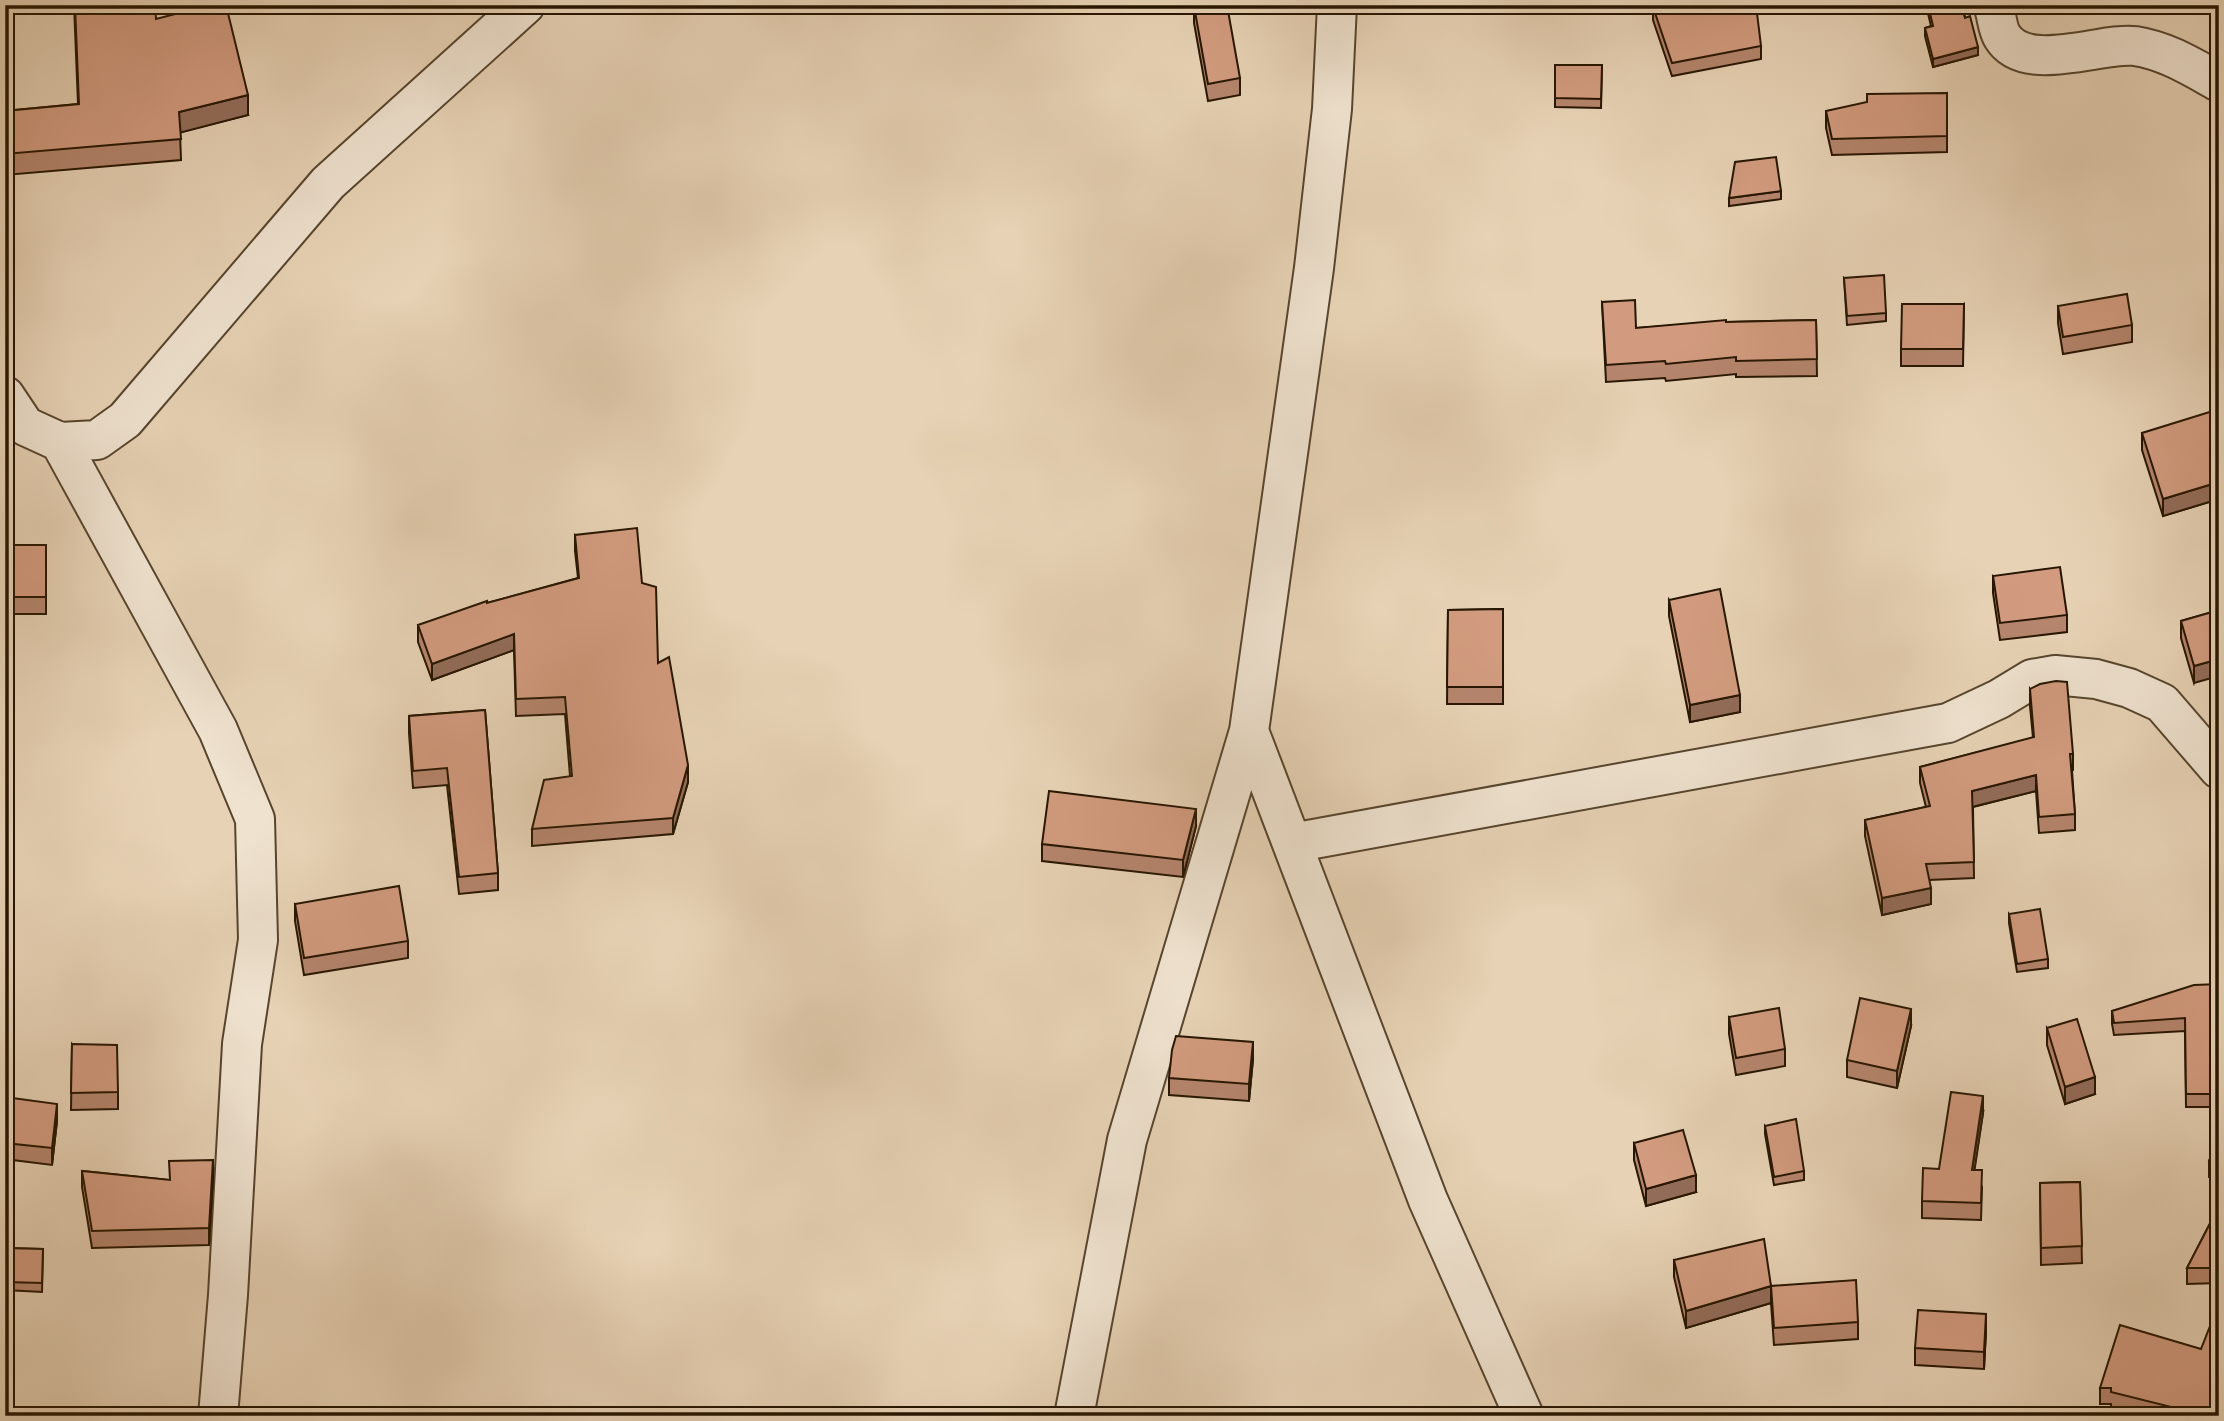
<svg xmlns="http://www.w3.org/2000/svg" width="2224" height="1421" font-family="Alegreya,serif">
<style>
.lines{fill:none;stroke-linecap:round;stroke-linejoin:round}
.street-casing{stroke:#57452e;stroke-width:42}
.street{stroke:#efe2cf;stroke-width:38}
.wall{fill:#b5856d;stroke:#271601;stroke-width:2}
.shaded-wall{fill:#936c59;stroke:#271601;stroke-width:2}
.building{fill:#d29b7f;stroke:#271601;stroke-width:2}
</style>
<rect width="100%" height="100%" fill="#e7d2b5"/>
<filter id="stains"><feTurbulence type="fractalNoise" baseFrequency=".00286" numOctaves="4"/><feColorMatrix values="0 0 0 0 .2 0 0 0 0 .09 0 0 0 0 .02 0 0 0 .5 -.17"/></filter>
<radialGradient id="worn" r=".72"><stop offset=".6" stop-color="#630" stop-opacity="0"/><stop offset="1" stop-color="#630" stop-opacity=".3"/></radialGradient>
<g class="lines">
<defs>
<path id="street" d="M 1993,5 C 1997,15 1997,28 2002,36 C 2025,75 2101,42 2135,46 C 2167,51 2192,67 2219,82
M 5,396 L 25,426 L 60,442 L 97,440 L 125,420 L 328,183 L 525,5
M 60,442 L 218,730 L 255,819 L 258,940 L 242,1044 L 228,1295 L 218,1416
M 1249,731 L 1428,1200 L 1524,1416
M 1292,843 L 1948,723 L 1999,699 L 2032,679 L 2055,675 L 2096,679 L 2129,688 L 2162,703 L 2219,769
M 1074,1416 L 1127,1140 L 1249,731 L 1314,268 L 1332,109 L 1337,5"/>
</defs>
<!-- street casing -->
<use href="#street" class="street-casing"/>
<!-- street -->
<use href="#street" class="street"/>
</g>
<!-- wall -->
<path class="wall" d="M 74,5 L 156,19 L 248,115 L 180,132 L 181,160 L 5,175 L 5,111 L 78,104 Z
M 1926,5 L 1961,5 L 1978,55 L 1933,67 L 1925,36 L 1925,28 L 1931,26 Z
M 1194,6 L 1240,78 L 1240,95 L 1208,101 L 1194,23 Z
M 1653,7 L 1761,46 L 1761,59 L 1672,76 L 1653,20 Z
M 1555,65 L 1602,65 L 1601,108 L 1555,107 Z
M 1947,93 L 1947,152 L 1832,155 L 1826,128 L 1826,111 Z
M 1781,191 L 1781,199 L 1729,206 L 1729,198 Z
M 1844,278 L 1886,313 L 1886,321 L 1847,325 Z
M 1602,302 L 1636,328 L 1726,322 L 1816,320 L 1817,376 L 1736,377 L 1736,374 L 1666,381 L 1665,378 L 1606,382 Z
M 1964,304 L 1963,366 L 1901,366 L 1901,349 Z
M 2058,306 L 2132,325 L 2132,342 L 2063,354 L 2058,323 Z
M 2219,420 L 2219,499 L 2163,516 L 2142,450 L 2142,433 Z
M 575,535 L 642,583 L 658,663 L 688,782 L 673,834 L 532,846 L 532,829 L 570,776 L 565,714 L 516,716 L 514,650 L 432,680 L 418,642 L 418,625 L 487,603 L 578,578 L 575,551 Z
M 5,545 L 46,545 L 46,614 L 5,614 Z
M 1993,576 L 2067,615 L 2067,632 L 2000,640 L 1993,593 Z
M 1669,600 L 1740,712 L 1690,722 L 1669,616 Z
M 1503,609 L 1503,704 L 1447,704 L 1448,610 Z
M 2219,610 L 2194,683 L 2181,638 L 2181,621 Z
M 2030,689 L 2073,754 L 2073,770 L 2072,771 L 2075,814 L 2075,830 L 2039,833 L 2036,791 L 1973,807 L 1974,878 L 1929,880 L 1931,904 L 1882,915 L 1865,836 L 1865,820 L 1926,807 L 1920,783 L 1920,767 L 2033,738 L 2030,706 Z
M 485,710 L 498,873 L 498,890 L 459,894 L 447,785 L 413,788 L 409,733 L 409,716 Z
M 1196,826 L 1183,877 L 1042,861 L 1042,844 Z
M 295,904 L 408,941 L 408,958 L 304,975 L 295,921 Z
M 2009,914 L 2048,959 L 2048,968 L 2017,972 L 2009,923 Z
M 2219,984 L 2219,1107 L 2186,1107 L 2185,1031 L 2114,1035 L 2112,1024 L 2112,1011 Z
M 1729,1017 L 1785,1049 L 1785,1066 L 1736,1075 L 1729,1034 Z
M 1911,1026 L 1897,1088 L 1847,1077 L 1847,1060 Z
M 2047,1028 L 2095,1094 L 2065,1104 L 2047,1045 Z
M 72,1044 L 118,1092 L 118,1109 L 71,1110 Z
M 1253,1059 L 1249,1101 L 1169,1095 L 1169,1078 Z
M 5,1097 L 57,1121 L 52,1165 L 5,1159 Z
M 1983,1113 L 1974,1170 L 1982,1187 L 1981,1220 L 1922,1218 L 1922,1201 L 1939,1169 Z
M 1765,1126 L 1804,1171 L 1804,1180 L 1774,1185 L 1765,1134 Z
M 2219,1138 L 2219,1181 L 2209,1177 L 2209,1161 Z
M 1634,1143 L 1696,1192 L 1646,1206 L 1634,1160 Z
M 82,1171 L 169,1180 L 213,1177 L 209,1245 L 92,1248 L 82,1187 Z
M 2080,1182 L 2082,1263 L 2041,1265 L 2040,1183 Z
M 2219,1206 L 2219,1283 L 2187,1284 L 2187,1268 Z
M 5,1248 L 43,1249 L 42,1292 L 5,1290 Z
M 1674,1260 L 1771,1286 L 1858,1322 L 1858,1339 L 1774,1345 L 1771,1303 L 1686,1328 L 1674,1277 Z
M 1986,1331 L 1984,1369 L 1915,1365 L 1915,1348 Z
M 2201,1349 L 2219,1416 L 2143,1416 L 2111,1408 L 2111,1404 L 2100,1404 L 2100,1388 Z"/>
<!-- shaded-wall -->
<path class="shaded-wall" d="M 1978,47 L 1978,55 L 1933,67 L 1933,59 Z
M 248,95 L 248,115 L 179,133 L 179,112 Z
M 2219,482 L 2219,499 L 2163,516 L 2163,499 Z
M 514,634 L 514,650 L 432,680 L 432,664 Z
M 2219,659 L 2219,676 L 2194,683 L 2194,666 Z
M 1740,695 L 1740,712 L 1690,722 L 1690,705 Z
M 688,765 L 688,782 L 673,834 L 673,818 Z
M 2036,775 L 2036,791 L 1972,807 L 1972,791 Z
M 1196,809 L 1196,826 L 1183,877 L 1183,860 Z
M 1931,888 L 1931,904 L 1882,915 L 1882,898 Z
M 1911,1009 L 1911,1026 L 1897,1088 L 1897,1071 Z
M 1253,1042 L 1253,1059 L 1249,1101 L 1249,1084 Z
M 2095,1077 L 2095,1094 L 2065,1104 L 2065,1087 Z
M 1983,1096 L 1983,1113 L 1972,1187 L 1972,1170 Z
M 57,1104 L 57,1121 L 52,1165 L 52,1148 Z
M 213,1160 L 213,1177 L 209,1245 L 209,1228 Z
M 1696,1175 L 1696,1192 L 1646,1206 L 1646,1189 Z
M 1771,1286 L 1771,1303 L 1686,1328 L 1686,1311 Z
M 1986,1314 L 1986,1331 L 1984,1369 L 1984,1352 Z"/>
<!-- building -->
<path class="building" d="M 75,5 L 155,5 L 156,19 L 210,5 L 226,5 L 248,95 L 179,112 L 181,139 L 5,154 L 5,111 L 79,104 Z
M 1227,5 L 1240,78 L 1208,84 L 1194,6 Z
M 1658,5 L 1756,5 L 1761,46 L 1672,63 L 1653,7 Z
M 1928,5 L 1961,5 L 1965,18 L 1970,16 L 1978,47 L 1933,59 L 1925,28 L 1933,26 Z
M 1555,65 L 1602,65 L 1601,99 L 1555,98 Z
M 1947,93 L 1947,136 L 1832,139 L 1826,111 L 1867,102 L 1867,94 Z
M 1776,157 L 1781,191 L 1729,198 L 1735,162 Z
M 1884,275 L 1886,313 L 1847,316 L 1844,278 Z
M 2127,294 L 2132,325 L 2063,337 L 2058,306 Z
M 1635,300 L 1636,328 L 1726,320 L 1726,322 L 1816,320 L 1817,359 L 1736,361 L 1736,357 L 1666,364 L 1665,361 L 1606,365 L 1602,302 Z
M 1902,304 L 1964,304 L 1963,349 L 1901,349 Z
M 2216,410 L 2219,420 L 2219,482 L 2163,499 L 2142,433 Z
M 637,528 L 642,583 L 656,587 L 658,663 L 669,657 L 688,765 L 673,818 L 532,829 L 544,780 L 572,776 L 565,697 L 516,699 L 514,634 L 432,664 L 418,625 L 487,601 L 487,603 L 579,578 L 575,535 Z
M 5,545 L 46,545 L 46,597 L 5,597 Z
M 2060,567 L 2067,615 L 2000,623 L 1993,576 Z
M 1720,589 L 1740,695 L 1690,705 L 1669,600 Z
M 1503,609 L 1503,687 L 1447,687 L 1448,610 Z
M 2219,610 L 2219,659 L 2194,666 L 2181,621 Z
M 2056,681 L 2067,682 L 2073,754 L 2070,754 L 2075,814 L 2039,817 L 2036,775 L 1972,791 L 1974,862 L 1926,864 L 1931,888 L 1882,898 L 1865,820 L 1930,806 L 1920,767 L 2034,737 L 2030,689 L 2040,684 Z
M 485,710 L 498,873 L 459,877 L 447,768 L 413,771 L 409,716 Z
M 1049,791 L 1196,809 L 1183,860 L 1042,844 Z
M 399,886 L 408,941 L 304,958 L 295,904 Z
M 2040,909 L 2048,959 L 2017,964 L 2009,914 Z
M 2219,984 L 2219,1094 L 2186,1094 L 2185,1018 L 2114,1023 L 2112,1011 L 2194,985 Z
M 1860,998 L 1911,1009 L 1897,1071 L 1847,1060 Z
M 1779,1008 L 1785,1049 L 1736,1058 L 1729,1017 Z
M 2077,1019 L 2095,1077 L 2065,1087 L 2047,1028 Z
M 1176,1036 L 1253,1042 L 1249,1084 L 1169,1078 L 1172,1050 Z
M 72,1044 L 117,1045 L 118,1092 L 71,1093 Z
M 1951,1092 L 1983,1096 L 1972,1170 L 1982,1170 L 1981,1203 L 1922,1201 L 1923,1168 L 1939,1169 Z
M 5,1097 L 57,1104 L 52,1148 L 5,1143 Z
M 1796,1119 L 1804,1171 L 1774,1177 L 1765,1126 Z
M 1683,1130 L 1696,1175 L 1646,1189 L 1634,1143 Z
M 2219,1138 L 2219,1166 L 2209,1161 Z
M 213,1160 L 209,1228 L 92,1231 L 82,1171 L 170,1180 L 169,1161 Z
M 2080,1182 L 2082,1246 L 2041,1248 L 2040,1183 Z
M 2219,1206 L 2219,1268 L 2187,1268 Z
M 1764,1239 L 1771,1286 L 1686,1311 L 1674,1260 Z
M 5,1248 L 43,1249 L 42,1283 L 5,1282 Z
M 1856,1280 L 1858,1322 L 1774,1328 L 1771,1286 Z
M 2219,1303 L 2219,1416 L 2207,1416 L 2111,1392 L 2111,1388 L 2100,1388 L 2120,1325 L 2201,1349 Z
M 1918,1310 L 1986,1314 L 1984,1352 L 1915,1348 Z"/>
<!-- margin -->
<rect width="2224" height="1421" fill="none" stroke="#e7d2b5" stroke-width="28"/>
<rect x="7" y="7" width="2210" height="1407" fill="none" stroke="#271601" stroke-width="3.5"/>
<rect x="14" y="14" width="2196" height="1393" fill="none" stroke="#271601" stroke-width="2"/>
<rect width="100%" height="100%" filter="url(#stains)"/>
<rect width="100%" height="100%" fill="url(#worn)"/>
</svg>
